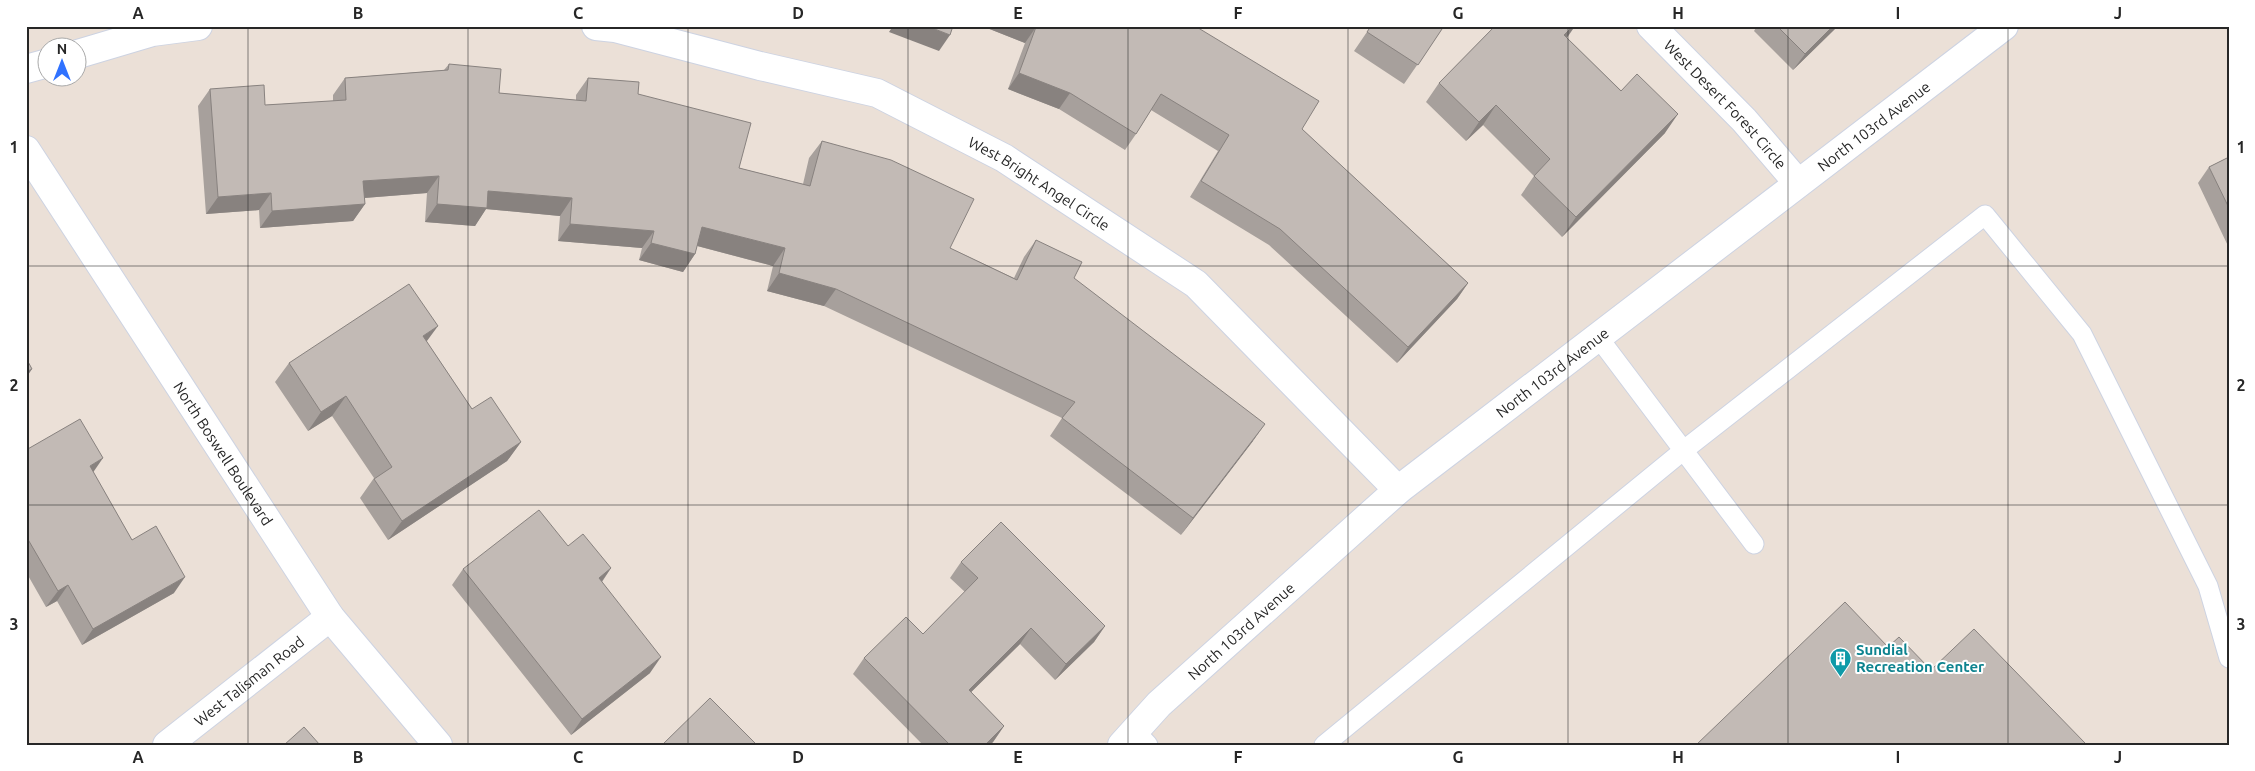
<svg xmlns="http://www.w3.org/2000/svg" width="2255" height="771" font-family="Ubuntu,sans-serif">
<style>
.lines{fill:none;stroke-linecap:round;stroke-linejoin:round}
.service-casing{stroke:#cdd3e2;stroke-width:21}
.minor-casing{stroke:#cdd3e2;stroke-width:30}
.tertiary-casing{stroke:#cdd3e2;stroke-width:30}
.service{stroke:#fff;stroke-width:19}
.minor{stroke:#fff;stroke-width:28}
.tertiary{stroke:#fff;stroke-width:28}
.wall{fill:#a7a09c}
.shaded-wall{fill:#88827f}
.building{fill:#c2bab5;stroke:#88827f}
.grid{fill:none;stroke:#272727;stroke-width:1;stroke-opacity:0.55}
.labels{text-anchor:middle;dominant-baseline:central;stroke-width:4;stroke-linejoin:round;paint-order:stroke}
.street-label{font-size:15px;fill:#272727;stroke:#fff}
.culture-label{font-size:15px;font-weight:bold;fill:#0d838f;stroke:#fff;text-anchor:start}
.neatline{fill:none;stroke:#272727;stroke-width:2}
.grid-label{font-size:16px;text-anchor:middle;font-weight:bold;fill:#272727}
</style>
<rect width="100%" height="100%" fill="#ebe0d7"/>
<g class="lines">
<defs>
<path id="service" d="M 1598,337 L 1754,544
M 1135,731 L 1148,745
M 1324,745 L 1684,450 L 1985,215 L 2082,334 L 2208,586 L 2229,658"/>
<g id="minor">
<path id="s1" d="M 596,26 L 615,28 L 760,66 L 877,93 L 1004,158 L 1196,284 L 1398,490"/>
<path id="s2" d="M 1651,26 L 1744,120 L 1798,183"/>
<path d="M 78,54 L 152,32 L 198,26"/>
<path d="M 26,69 L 48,63"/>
</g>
<g id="tertiary">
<path id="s3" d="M 26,150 L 330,617 L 438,745"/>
<path id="s4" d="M 167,745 L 330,617"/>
<path id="s5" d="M 1122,745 L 1159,704 L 1398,490 L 2004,26"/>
</g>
</defs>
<!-- service casing -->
<use href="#service" class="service-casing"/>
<!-- minor casing -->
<use href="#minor" class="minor-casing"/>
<!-- tertiary casing -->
<use href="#tertiary" class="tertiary-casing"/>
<!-- service -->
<use href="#service" class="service"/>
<!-- minor -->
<use href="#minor" class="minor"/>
<!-- tertiary -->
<use href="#tertiary" class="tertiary"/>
</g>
<!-- wall -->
<path class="wall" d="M 982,26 L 1195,26 L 1302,129 L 1468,283 L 1457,299 L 1397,363 L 1269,245 L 1190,197 L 1218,151 L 1151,110 L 1136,134 L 1125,150 L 1059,109 L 1008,89 L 1025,43 Z
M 1365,26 L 1444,26 L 1404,84 L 1354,51 L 1369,29 Z
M 1495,26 L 1575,26 L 1567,38 L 1665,133 L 1562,237 L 1521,195 L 1534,176 L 1483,125 L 1466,141 L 1426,102 L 1439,83 Z
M 1757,26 L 1838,26 L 1793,70 L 1754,31 Z
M 449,64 L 499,93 L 576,100 L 576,95 L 588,78 L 638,94 L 739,168 L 803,184 L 809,158 L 822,141 L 950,248 L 1014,278 L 1024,257 L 1036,240 L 1074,278 L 1253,441 L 1181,535 L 1050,436 L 1062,418 L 824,306 L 767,291 L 773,266 L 697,246 L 695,254 L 683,272 L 639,260 L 642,248 L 558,241 L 560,216 L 486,209 L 475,226 L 425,222 L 427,193 L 364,198 L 365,204 L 353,221 L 260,228 L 259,210 L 206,214 L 198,106 L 210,89 L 265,105 L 333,101 L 333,95 L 345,78 L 444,70 Z
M 2229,157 L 2229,248 L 2198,183 L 2209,167 Z
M 427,342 L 472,409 L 521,442 L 507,461 L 388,540 L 360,498 L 374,478 L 332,416 L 308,431 L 275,382 L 289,363 Z
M 26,450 L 93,472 L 132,540 L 174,593 L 82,645 L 57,601 L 46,607 L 26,572 Z
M 568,546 L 611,568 L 602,582 L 650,673 L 571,735 L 452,585 L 463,569 Z
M 961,562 L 1105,626 L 1094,642 L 1055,680 L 1020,644 L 971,692 L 1004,726 L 993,742 L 990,745 L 923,745 L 853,674 L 864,658 L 923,634 L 965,592 L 950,578 Z"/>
<!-- shaded-wall -->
<path class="shaded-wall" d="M 893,26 L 927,26 L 950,35 L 939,51 L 889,32 Z
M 982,26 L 1035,26 L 1036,27 L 1025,43 Z
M 1573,26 L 1575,26 L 1567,37 L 1550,54 L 1564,35 Z
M 1833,26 L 1838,26 L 1793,70 L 1805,54 Z
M 1019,73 L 1070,93 L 1059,109 L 1008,89 Z
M 1496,105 L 1483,125 L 1466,141 L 1479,122 Z
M 1678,114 L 1665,133 L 1562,237 L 1576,217 Z
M 439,176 L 427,193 L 351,199 L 363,181 Z
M 488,191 L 572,198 L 560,216 L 486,209 L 475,226 L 425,222 L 437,204 Z
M 271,193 L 259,210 L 206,214 L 218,197 Z
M 365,204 L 353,221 L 260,228 L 272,211 Z
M 570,224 L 654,231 L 642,248 L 558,241 Z
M 702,227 L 785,248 L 773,266 L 690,244 Z
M 651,243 L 695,254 L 683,272 L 639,260 Z
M 779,273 L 836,289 L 824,306 L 767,291 Z
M 1468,283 L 1457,299 L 1397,363 L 1408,347 Z
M 438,326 L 424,345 L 423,336 Z
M 32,369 L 26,378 L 26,372 Z
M 346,396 L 332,416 L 308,431 L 321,412 Z
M 1265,424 L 1253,441 L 1181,535 L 1193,518 Z
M 521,442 L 507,461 L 388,540 L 402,521 Z
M 103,458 L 92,474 L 90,466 Z
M 611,568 L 600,584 L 599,578 Z
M 185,577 L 174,593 L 82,645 L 93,629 Z
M 68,585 L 57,601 L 46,607 L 58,591 Z
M 1105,626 L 1094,642 L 1055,680 L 1066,664 Z
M 1031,628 L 1020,644 L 957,706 L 969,690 Z
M 661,657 L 650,673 L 571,735 L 582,719 Z
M 1004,726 L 993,742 L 990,745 L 985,745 Z"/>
<!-- building -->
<path class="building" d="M 927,26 L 953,26 L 950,35 Z
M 1035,26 L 1195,26 L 1319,101 L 1302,129 L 1468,283 L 1408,347 L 1280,229 L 1201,181 L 1229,135 L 1161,94 L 1136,134 L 1070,93 L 1019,73 L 1036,27 Z
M 1371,26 L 1444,26 L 1418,65 L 1367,32 Z
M 1495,26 L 1573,26 L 1564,35 L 1621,91 L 1637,74 L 1678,114 L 1576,217 L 1534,176 L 1550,159 L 1496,105 L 1479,122 L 1439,83 Z
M 1777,26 L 1833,26 L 1805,54 Z
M 449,64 L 501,69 L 499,93 L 586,101 L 588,78 L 639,82 L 638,94 L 751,123 L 739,168 L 810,186 L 822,141 L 891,160 L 974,199 L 950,248 L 1017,280 L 1036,240 L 1082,262 L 1074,278 L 1265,424 L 1193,518 L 1062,418 L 1075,402 L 836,289 L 779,273 L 785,248 L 702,227 L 695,254 L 651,243 L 654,231 L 570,224 L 572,198 L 488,191 L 487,208 L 437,204 L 439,176 L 363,181 L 365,204 L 272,211 L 271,193 L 218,197 L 210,89 L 264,85 L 265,105 L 346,100 L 345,78 L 448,70 Z
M 2229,157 L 2229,208 L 2209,167 Z
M 409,284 L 438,326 L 423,336 L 472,409 L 491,397 L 521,442 L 402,521 L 374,479 L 392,467 L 346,396 L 321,412 L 289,363 Z
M 26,358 L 32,369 L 26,372 Z
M 80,419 L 103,458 L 90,466 L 132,540 L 156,526 L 185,577 L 93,629 L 68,585 L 58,591 L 26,536 L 26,450 Z
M 539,510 L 568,546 L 583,534 L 611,568 L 599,578 L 661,657 L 582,719 L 463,569 Z
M 1001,522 L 1105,626 L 1066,664 L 1031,628 L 969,690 L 1004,726 L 985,745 L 950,745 L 864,658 L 906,617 L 923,634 L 978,578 L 961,562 Z
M 1845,602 L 1888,647 L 1899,637 L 1931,670 L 1974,629 L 2085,743 L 2082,745 L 1696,745 Z
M 710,698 L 757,745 L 662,745 Z
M 304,727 L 320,745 L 284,745 Z"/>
<!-- grid -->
<path class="grid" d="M 248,26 L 248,745M 468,26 L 468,745M 688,26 L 688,745M 908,26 L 908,745M 1128,26 L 1128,745M 1348,26 L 1348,745M 1568,26 L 1568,745M 1788,26 L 1788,745M 2008,26 L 2008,745M 26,266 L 2229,266M 26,505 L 2229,505"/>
<!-- icons -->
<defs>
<symbol id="building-pin" viewBox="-11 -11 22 30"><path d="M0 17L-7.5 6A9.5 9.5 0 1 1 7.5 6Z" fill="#0f9aa8" stroke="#fff"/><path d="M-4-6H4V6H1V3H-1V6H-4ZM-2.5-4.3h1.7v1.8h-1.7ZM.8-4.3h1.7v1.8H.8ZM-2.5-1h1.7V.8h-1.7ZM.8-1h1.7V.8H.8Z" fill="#fff"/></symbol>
</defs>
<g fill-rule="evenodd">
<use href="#building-pin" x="1828" y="646" width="25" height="34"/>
</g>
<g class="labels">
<!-- street labels -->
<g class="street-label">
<text stroke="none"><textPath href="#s2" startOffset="108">West Desert Forest Circle</textPath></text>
<text stroke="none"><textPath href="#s5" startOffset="975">North 103rd Avenue</textPath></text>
<text stroke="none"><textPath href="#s1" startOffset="475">West Bright Angel Circle</textPath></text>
<text stroke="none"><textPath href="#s5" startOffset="570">North 103rd Avenue</textPath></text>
<text stroke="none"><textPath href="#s3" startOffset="362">North Boswell Boulevard</textPath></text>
<text stroke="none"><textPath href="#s5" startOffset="165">North 103rd Avenue</textPath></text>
<text stroke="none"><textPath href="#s4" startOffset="104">West Talisman Road</textPath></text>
</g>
<!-- culture labels -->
<g class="culture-label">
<text x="1856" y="649">Sundial<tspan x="1856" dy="17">Recreation Center</tspan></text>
</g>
</g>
<!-- border -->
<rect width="2255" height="771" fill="none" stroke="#ffffff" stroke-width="55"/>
<!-- north arrow -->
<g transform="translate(62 62)"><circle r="24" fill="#ffffff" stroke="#a9a9a9"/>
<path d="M0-4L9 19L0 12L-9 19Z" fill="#3072ff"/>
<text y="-8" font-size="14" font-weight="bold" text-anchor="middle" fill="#272727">N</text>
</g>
<rect x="28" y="28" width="2200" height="716" class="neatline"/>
<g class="grid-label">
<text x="138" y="19">A</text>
<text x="358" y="19">B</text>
<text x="578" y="19">C</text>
<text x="798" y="19">D</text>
<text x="1018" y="19">E</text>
<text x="1238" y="19">F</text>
<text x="1458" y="19">G</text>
<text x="1678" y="19">H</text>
<text x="1898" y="19">I</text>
<text x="2118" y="19">J</text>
<text x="14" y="153">1</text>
<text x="2241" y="153">1</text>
<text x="14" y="391">2</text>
<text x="2241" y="391">2</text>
<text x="14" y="630">3</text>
<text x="2241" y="630">3</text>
<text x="138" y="763">A</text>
<text x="358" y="763">B</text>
<text x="578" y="763">C</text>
<text x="798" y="763">D</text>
<text x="1018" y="763">E</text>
<text x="1238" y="763">F</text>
<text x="1458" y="763">G</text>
<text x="1678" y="763">H</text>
<text x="1898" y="763">I</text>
<text x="2118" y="763">J</text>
</g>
</svg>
